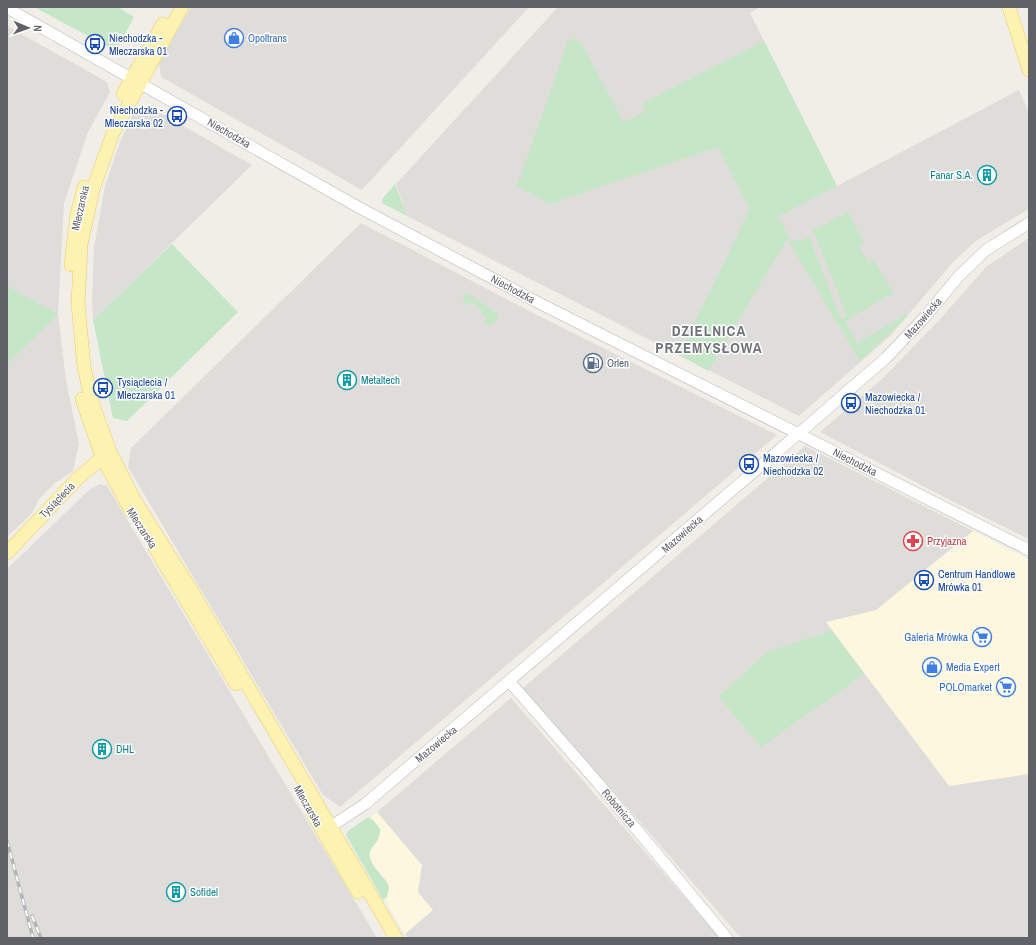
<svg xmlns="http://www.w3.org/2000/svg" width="1036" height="945" font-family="'Archivo Narrow',sans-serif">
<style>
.commercial{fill:#fdf7e0}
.industrial{fill:#dfddd9}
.green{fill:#c5e6c7}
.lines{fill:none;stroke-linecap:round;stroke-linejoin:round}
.minor-casing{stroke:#b4b7bb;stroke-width:12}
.major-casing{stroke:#eccb65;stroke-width:14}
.minor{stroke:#fff;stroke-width:11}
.major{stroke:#fcf2b1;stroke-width:13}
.rail-casing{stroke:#b5b6b7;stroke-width:3.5}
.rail{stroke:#fff;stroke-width:2;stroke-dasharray:6;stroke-linecap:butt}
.labels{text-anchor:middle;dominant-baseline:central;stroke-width:3;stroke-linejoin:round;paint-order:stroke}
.transit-label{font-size:11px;fill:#164399;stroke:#fff;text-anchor:start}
.shop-label{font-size:11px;fill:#366cbe;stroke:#fff;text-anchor:start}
.street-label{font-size:11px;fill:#5f6267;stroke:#fff}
.culture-label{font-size:11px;fill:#0d838f;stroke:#fff;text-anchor:start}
.service-label{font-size:11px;fill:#4e5e75;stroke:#fff;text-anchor:start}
.health-label{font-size:11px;fill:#be3a42;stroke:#fff;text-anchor:start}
.district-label{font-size:15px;font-weight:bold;letter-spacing:1px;fill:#707479;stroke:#fff}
</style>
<rect width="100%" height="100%" fill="#f0eee7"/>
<!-- commercial -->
<path class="commercial" d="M 973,531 L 1029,560 L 1029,774 L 949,786 L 825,622 L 876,610 Z
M 377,812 L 422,865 L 418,892 L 433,910 L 405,934 L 348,837 Z"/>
<!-- industrial -->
<path class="industrial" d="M 191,7 L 529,7 L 362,190 L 161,77 L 159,63 Z
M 558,7 L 760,7 L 750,13 L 837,186 L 1019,90 L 1029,113 L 1029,209 L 977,240 L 954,261 L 891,335 L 799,416 L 407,216 L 396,184 Z
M 7,26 L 107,82 L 110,92 L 88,132 L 64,203 L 58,314 L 66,380 L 79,444 L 73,471 L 55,483 L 39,499 L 32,513 L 7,537 Z
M 148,106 L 252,165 L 93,320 L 92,300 L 94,248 L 105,186 L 120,142 L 135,109 Z
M 361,223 L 533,313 L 777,435 L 340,807 L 323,795 L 128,467 L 131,448 Z
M 1029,238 L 1029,539 L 952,501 L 820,432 L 882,379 L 942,317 L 986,267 Z
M 805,446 L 973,531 L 876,610 L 826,622 L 949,786 L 1029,774 L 1029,938 L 741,938 L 523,688 Z
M 100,484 L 107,486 L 377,938 L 7,938 L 7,569 L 89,490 Z
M 511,698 L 720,938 L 408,938 L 405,934 L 433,910 L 418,892 L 422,865 L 377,812 Z"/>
<!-- green -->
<path class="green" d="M 34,7 L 118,7 L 134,17 L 116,51 Z
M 569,39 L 581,42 L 623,122 L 645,112 L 643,103 L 764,41 L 837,186 L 775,218 L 776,220 L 779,218 L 791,242 L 797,239 L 799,242 L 809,237 L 841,319 L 847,316 L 813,230 L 848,212 L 864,243 L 859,246 L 868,263 L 874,260 L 894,295 L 887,296 L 845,321 L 857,343 L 907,314 L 908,316 L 860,361 L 787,239 L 708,371 L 679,355 L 750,209 L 718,147 L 550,204 L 517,186 Z
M 395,184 L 407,216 L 382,203 L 383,198 Z
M 172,244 L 238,312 L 127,421 L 113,418 L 93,320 Z
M 7,286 L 58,314 L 7,364 Z
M 467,293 L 496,312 L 498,318 L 495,322 L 489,325 L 485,323 L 486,317 L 472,302 L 468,305 L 463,300 L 463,296 Z
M 832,631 L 864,674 L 761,747 L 719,697 L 766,653 L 779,648 Z
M 368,817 L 373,820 L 380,829 C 381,844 368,846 370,857 C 372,868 385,877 389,886 L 387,897 L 383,900 L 346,835 L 347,832 Z"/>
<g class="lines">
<defs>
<path id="minor" d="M 7,8 L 358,207 L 539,303 L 1029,550
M 509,681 L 598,783 L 727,938
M 324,831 L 365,804 L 812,422 L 886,358 L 925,317 L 958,277 L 986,250 L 1029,223"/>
<path id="major" d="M 182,7 L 113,133 L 93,189 L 81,245 L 78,304 L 84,366 L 91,399 L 110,452 L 135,501 L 193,593 L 396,938
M 1009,7 L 1029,70
M 123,94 L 163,24
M 71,265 L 77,214 L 84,187
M 82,399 L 102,457 L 131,511
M 155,548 L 236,684
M 7,553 L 77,479 L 108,453
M 313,814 L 358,892"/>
</defs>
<!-- minor casing -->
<use href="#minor" class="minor-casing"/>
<!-- major casing -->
<use href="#major" class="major-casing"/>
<!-- minor -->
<use href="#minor" class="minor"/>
<!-- major -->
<use href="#major" class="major"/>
<defs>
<path id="rail" d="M 7,841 L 33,938
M 32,916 L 41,938"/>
</defs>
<!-- rail casing -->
<use href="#rail" class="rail-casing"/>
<!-- rail -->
<use href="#rail" class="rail"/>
</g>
<!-- icons -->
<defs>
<symbol id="shop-ring" viewBox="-11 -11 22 22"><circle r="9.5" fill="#fff" stroke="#3f7fe0" stroke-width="1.5"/><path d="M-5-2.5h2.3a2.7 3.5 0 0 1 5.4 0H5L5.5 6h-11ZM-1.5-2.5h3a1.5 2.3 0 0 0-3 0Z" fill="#3f7fe0"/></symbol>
<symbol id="bus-ring" viewBox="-11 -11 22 22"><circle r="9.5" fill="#fff" stroke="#1a4fb4" stroke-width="1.5"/><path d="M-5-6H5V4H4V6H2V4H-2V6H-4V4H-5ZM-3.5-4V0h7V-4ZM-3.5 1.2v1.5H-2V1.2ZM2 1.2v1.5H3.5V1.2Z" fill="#1a4fb4"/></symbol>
<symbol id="building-ring" viewBox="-11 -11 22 22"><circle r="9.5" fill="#fff" stroke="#0f9aa8" stroke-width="1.5"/><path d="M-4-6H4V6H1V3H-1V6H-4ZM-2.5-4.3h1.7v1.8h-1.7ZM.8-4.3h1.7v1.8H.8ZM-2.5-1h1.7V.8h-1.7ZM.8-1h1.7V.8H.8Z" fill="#0f9aa8"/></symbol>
<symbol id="fuel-ring" viewBox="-11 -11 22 22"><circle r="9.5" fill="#fff" stroke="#5c6f8a" stroke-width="1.5"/><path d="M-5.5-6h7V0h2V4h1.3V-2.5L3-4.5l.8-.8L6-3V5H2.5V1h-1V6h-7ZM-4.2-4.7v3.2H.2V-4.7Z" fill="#5c6f8a"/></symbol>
<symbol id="pharmacy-ring" viewBox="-11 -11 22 22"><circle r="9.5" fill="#fff" stroke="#e0444e" stroke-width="1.5"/><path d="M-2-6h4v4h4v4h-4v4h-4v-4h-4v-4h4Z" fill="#e0444e"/></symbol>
<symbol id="supermarket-ring" viewBox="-11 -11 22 22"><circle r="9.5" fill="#fff" stroke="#3f7fe0" stroke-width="1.5"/><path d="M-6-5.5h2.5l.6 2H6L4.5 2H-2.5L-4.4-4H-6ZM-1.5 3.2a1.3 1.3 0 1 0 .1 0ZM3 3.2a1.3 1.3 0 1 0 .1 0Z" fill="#3f7fe0"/></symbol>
</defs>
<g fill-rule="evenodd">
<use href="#shop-ring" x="223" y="27" width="22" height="22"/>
<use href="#bus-ring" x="84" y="33" width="22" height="22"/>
<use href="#bus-ring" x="166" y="105" width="22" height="22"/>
<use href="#building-ring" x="976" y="164" width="22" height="22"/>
<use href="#fuel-ring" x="582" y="352" width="22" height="22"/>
<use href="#building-ring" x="336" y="369" width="22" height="22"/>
<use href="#bus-ring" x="92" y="377" width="22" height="22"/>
<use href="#bus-ring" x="840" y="392" width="22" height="22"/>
<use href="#bus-ring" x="738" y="453" width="22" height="22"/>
<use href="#pharmacy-ring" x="902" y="530" width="22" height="22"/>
<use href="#bus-ring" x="913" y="569" width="22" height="22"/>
<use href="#supermarket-ring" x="971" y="626" width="22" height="22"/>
<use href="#shop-ring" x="921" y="656" width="22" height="22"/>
<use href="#supermarket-ring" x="995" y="676" width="22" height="22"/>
<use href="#building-ring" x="91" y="738" width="22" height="22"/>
<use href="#building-ring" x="165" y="881" width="22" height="22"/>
</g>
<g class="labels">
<!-- transit labels -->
<g class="transit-label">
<text x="109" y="38">Niechodzka -<tspan x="109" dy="13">Mleczarska 01</tspan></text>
<text x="163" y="110" text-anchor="end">Niechodzka -<tspan x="163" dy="13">Mleczarska 02</tspan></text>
<text x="117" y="382">Tysiąclecia /<tspan x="117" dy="13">Mleczarska 01</tspan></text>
<text x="865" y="397">Mazowiecka /<tspan x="865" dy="13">Niechodzka 01</tspan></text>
<text x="763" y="458">Mazowiecka /<tspan x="763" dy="13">Niechodzka 02</tspan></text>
<text x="938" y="574">Centrum Handlowe<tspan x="938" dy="13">Mrówka 01</tspan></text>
</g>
<!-- shop labels -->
<g class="shop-label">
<text x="248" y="38">Opoltrans</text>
<text x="968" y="637" text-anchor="end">Galeria Mrówka</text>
<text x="946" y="667">Media Expert</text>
<text x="992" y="687" text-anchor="end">POLOmarket</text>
</g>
<!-- street labels -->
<g class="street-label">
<text transform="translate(229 133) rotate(30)">Niechodzka</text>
<text transform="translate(80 208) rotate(-77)">Mleczarska</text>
<text transform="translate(513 289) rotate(28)">Niechodzka</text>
<text transform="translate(923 318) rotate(-49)">Mazowiecka</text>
<text transform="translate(855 462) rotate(27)">Niechodzka</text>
<text transform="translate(57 500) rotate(-46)">Tysiąclecia</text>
<text transform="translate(142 528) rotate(57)">Mleczarska</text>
<text transform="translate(682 534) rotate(-41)">Mazowiecka</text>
<text transform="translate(436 744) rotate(-40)">Mazowiecka</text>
<text transform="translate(308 806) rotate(60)">Mleczarska</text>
<text transform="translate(619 808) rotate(50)">Robotnicza</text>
</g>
<!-- culture labels -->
<g class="culture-label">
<text x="973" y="175" text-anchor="end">Fanar S.A.</text>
<text x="361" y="380">Metaltech</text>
<text x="116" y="749">DHL</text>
<text x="190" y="892">Sofidel</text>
</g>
<!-- service labels -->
<g class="service-label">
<text x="607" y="363">Orlen</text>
</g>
<!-- health labels -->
<g class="health-label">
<text x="927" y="541">Przyjazna</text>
</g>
<!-- district labels -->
<g class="district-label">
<text x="709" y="330">DZIELNICA<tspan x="709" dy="17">PRZEMYSŁOWA</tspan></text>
</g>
</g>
<!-- border -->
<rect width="1036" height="945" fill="none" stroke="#5f6267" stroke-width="16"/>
<!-- north arrow -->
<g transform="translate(28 28) rotate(92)" stroke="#ffffff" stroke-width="3" paint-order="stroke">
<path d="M0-3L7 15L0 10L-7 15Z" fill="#5f6267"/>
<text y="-6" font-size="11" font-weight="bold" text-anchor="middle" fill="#5f6267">N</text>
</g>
</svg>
